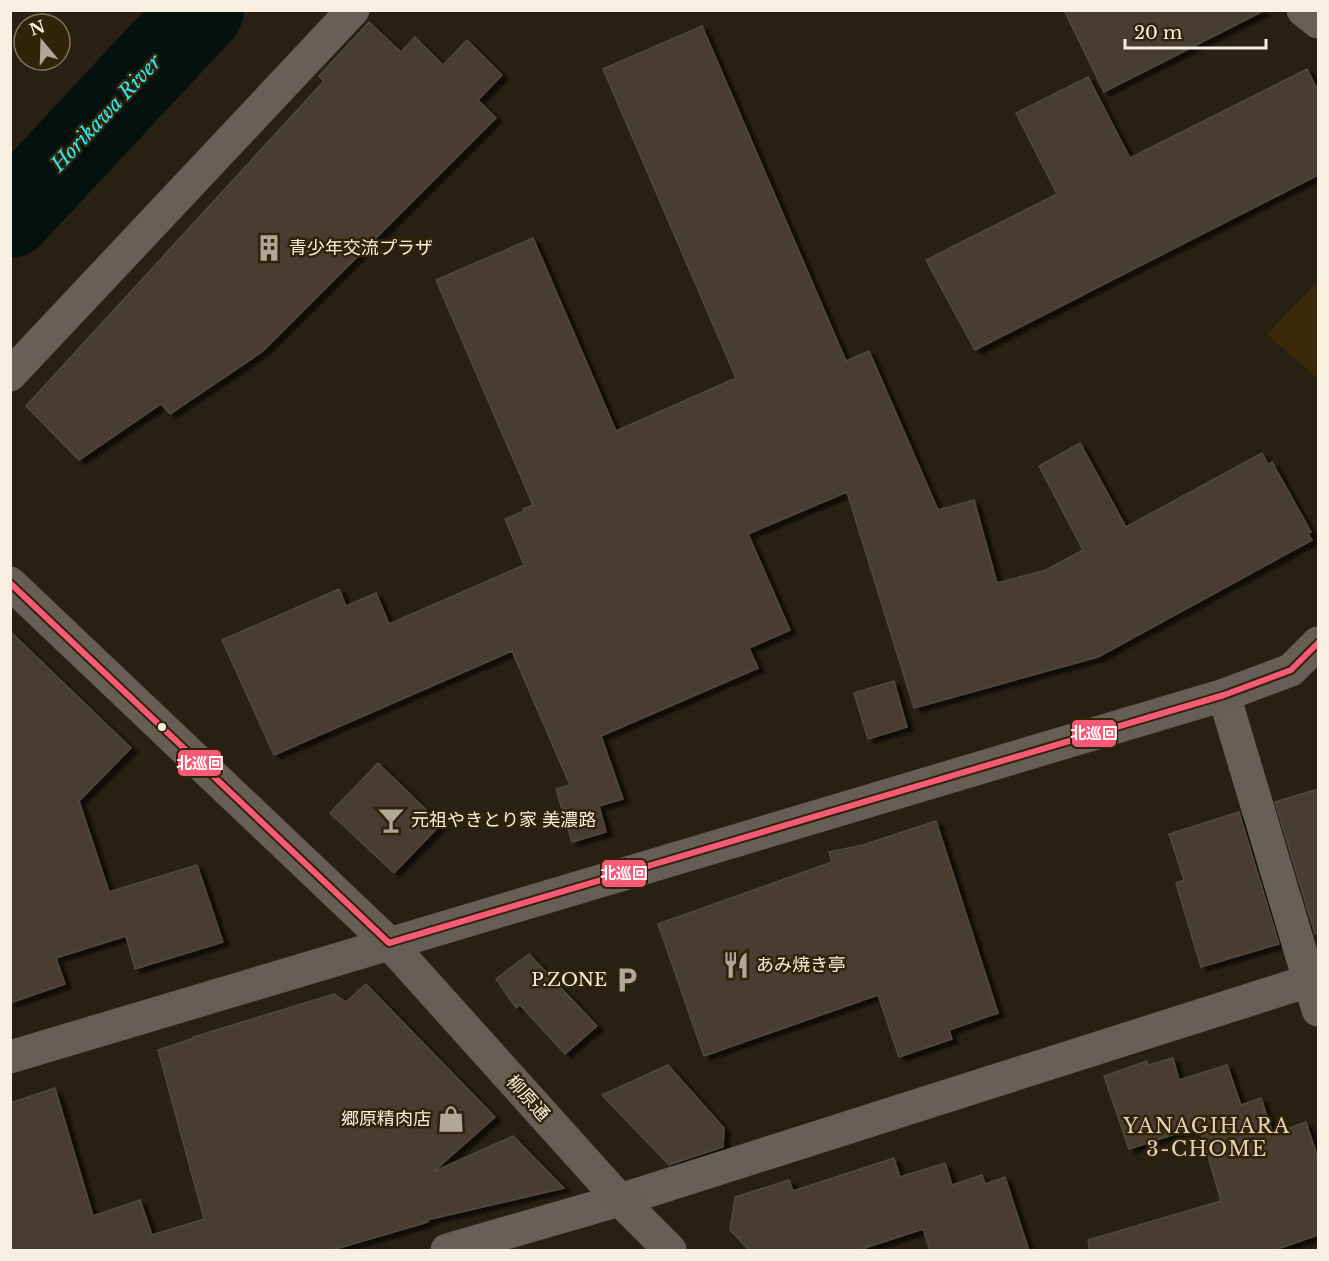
<svg xmlns="http://www.w3.org/2000/svg" width="1329" height="1261" font-family="'Libre Baskerville','Noto Sans JP',serif">
<style>
.built{fill:#3a2a0a}
.lines{fill:none;stroke-linecap:round;stroke-linejoin:round}
.river{stroke:#05110f;stroke-width:84}
.building{fill:#4a3e30;stroke:#51483f;stroke-width:1.5;filter:url(#shadow)}
.street{stroke:#666056;stroke-width:33}
.secondary{stroke:#665e55;stroke-width:33}
.bus-1-casing{stroke:#312309;stroke-width:10}
.bus-1{stroke:#f75a77;stroke-width:6}
.bus-dot{fill:#f9efe0;stroke:#312309;stroke-width:2}
.labels{text-anchor:middle;dominant-baseline:central;stroke-width:5;stroke-linejoin:round;paint-order:stroke}
.poi-label{font-size:18px;fill:#f9efe0;stroke:#312309;text-anchor:start}
.street-label{font-size:18px;fill:#f9efe0;stroke:#312309}
.water-label{font-size:20px;font-style:italic;fill:#2aebf1;stroke:#312309}
.neighbourhood-label{font-size:20px;letter-spacing:1.5px;fill:#e6d3b6;stroke:#312309}
.line-badge{stroke:#312309;stroke-width:2}
.badge-label{font-size:16px;text-anchor:middle;font-weight:bold;fill:#fff}
</style>
<defs>
<filter id="shadow"><feDropShadow dx="6" dy="4" stdDeviation="1.5" flood-color="#0009"/></filter>
</defs>
<rect width="100%" height="100%" fill="#282012"/>
<!-- built -->
<path class="built" d="M 1318,281 L 1318,379 L 1267,334 Z"/>
<g class="lines">
<!-- river -->
<path class="river" d="M 10,216 L 202,10"/>
</g>
<!-- building -->
<path class="building" d="M 1064,10 L 1265,10 L 1104,92 Z
M 369,22 L 401,52 L 415,37 L 443,65 L 467,40 L 502,75 L 478,100 L 496,118 L 263,351 L 170,414 L 161,404 L 79,460 L 26,406 L 324,81 L 319,76 Z
M 702,26 L 846,361 L 869,351 L 938,510 L 974,500 L 997,583 L 1046,570 L 1083,550 L 1039,466 L 1080,443 L 1126,527 L 1262,453 L 1268,464 L 1272,462 L 1311,532 L 1308,534 L 1312,540 L 1098,657 L 914,708 L 847,492 L 748,534 L 790,630 L 749,648 L 758,668 L 601,736 L 623,799 L 599,806 L 606,832 L 572,842 L 556,789 L 570,785 L 512,651 L 274,755 L 222,640 L 339,589 L 346,606 L 376,593 L 389,624 L 524,565 L 505,519 L 524,511 L 523,509 L 533,505 L 436,280 L 533,238 L 616,431 L 736,378 L 603,69 Z
M 1307,69 L 1318,91 L 1318,175 L 975,350 L 926,260 L 1057,194 L 1016,113 L 1088,77 L 1130,158 Z
M 10,631 L 131,748 L 79,801 L 109,892 L 197,865 L 223,942 L 135,969 L 126,936 L 56,958 L 65,984 L 10,1003 Z
M 894,681 L 907,727 L 868,739 L 854,693 Z
M 378,763 L 441,824 L 394,873 L 330,813 Z
M 1318,789 L 1318,933 L 1315,934 L 1275,802 Z
M 1239,812 L 1279,944 L 1201,967 L 1176,883 L 1184,880 L 1169,834 Z
M 936,821 L 998,1013 L 949,1030 L 952,1039 L 899,1057 L 878,995 L 704,1056 L 658,924 L 832,862 L 829,852 L 863,845 Z
M 529,954 L 597,1026 L 565,1054 L 520,1005 L 516,1008 L 496,979 Z
M 366,984 L 495,1117 L 433,1172 L 513,1136 L 564,1188 L 427,1220 L 428,1222 L 329,1251 L 10,1251 L 10,1103 L 55,1088 L 93,1216 L 140,1200 L 152,1235 L 204,1219 L 158,1050 L 194,1038 L 193,1037 L 334,994 L 346,1002 Z
M 1173,1058 L 1179,1080 L 1227,1065 L 1241,1105 L 1261,1098 L 1273,1134 L 1306,1122 L 1318,1158 L 1318,1235 L 1272,1251 L 1090,1251 L 1088,1240 L 1221,1201 L 1199,1126 L 1129,1149 L 1104,1076 L 1147,1061 L 1148,1065 Z
M 668,1065 L 724,1128 L 723,1147 L 669,1165 L 602,1095 Z
M 894,1158 L 900,1177 L 945,1163 L 952,1185 L 982,1175 L 985,1184 L 1005,1177 L 1029,1251 L 930,1251 L 923,1229 L 856,1251 L 750,1251 L 730,1230 L 735,1197 L 789,1180 L 793,1191 Z"/>
<g class="lines">
<!-- street -->
<path class="street" d="M 1303,10 L 1318,22
M 10,375 L 353,10
M 1224,695 L 1318,1010
M 447,1250 L 620,1200 L 1318,978"/>
<!-- secondary -->
<path class="secondary" d="M 10,583 L 389,943 L 620,1200 L 670,1250
M 10,1057 L 1224,695 L 1291,670 L 1318,643"/>
<defs>
<path id="bus-1" d="M 10,583 L 389,943
M 389,943 L 1224,695 L 1291,670 L 1318,643"/>
</defs>
<!-- bus-1 casing -->
<use href="#bus-1" class="bus-1-casing"/>
<!-- bus-1 -->
<use href="#bus-1" class="bus-1"/>
</g>
<!-- icons -->
<defs>
<symbol id="building-bare" viewBox="-9 -9 18 18"><path d="M-4-6H4V6H1V3H-1V6H-4ZM-2.5-4.3h1.7v1.8h-1.7ZM.8-4.3h1.7v1.8H.8ZM-2.5-1h1.7V.8h-1.7ZM.8-1h1.7V.8H.8Z" fill="#b0a798" stroke="#312309" stroke-width="2.5" paint-order="stroke"/></symbol>
<symbol id="bar-bare" viewBox="-9 -9 18 18"><path d="M-6-5H6L.8 .8V4.5H3.5V6h-7V4.5H-.8V.8Z" fill="#b0a798" stroke="#312309" stroke-width="2.5" paint-order="stroke"/></symbol>
<symbol id="restaurant-bare" viewBox="-9 -9 18 18"><path d="M-5-6h1v4h1v-4h1v4h1v-4h1v5L-1.5 .5V6h-2V.5L-5-1ZM5-6V6H3V1.5H1.5Q1.5-4 5-6Z" fill="#b0a798" stroke="#312309" stroke-width="2.5" paint-order="stroke"/></symbol>
<symbol id="parking-bare" viewBox="-9 -9 18 18"><path d="M-3.5-5.5H1a3.5 3.5 0 0 1 0 7H-1V5.5H-3.5ZM-1-3.4V-.6H.8a1.4 1.4 0 0 0 0-2.8Z" fill="#b0a798" stroke="#312309" stroke-width="2.5" paint-order="stroke"/></symbol>
<symbol id="shop-bare" viewBox="-9 -9 18 18"><path d="M-5-2.5h2.3a2.7 3.5 0 0 1 5.4 0H5L5.5 6h-11ZM-1.5-2.5h3a1.5 2.3 0 0 0-3 0Z" fill="#b0a798" stroke="#312309" stroke-width="2.5" paint-order="stroke"/></symbol>
</defs>
<g fill-rule="evenodd">
<use href="#building-bare" x="250" y="229" width="38" height="38"/>
<use href="#bar-bare" x="372" y="801" width="38" height="38"/>
<use href="#restaurant-bare" x="717" y="946" width="38" height="38"/>
<use href="#parking-bare" x="608" y="961" width="38" height="38"/>
<use href="#shop-bare" x="432" y="1100" width="38" height="38"/>
</g>
<!-- markers -->
<circle class="bus-dot" cx="162" cy="727" r="5"/>
<g class="labels">
<!-- poi labels -->
<g class="poi-label">
<text x="289" y="248">青少年交流プラザ</text>
<text x="411" y="820">元祖やきとり家 美濃路</text>
<text x="756" y="965">あみ焼き亭</text>
<text x="607" y="980" text-anchor="end">P.ZONE</text>
<text x="431" y="1119" text-anchor="end">郷原精肉店</text>
</g>
<!-- street labels -->
<g class="street-label">
<text transform="translate(528 1098) rotate(48)">柳原通</text>
</g>
<!-- water labels -->
<g class="water-label">
<text transform="translate(106 113) rotate(-47)">Horikawa River</text>
</g>
<!-- neighbourhood labels -->
<g class="neighbourhood-label">
<text x="1207" y="1126">YANAGIHARA<tspan x="1207" dy="23">3-CHOME</tspan></text>
</g>
</g>
<g class="line-badge">
<rect x="1071" y="719" width="46" height="29" rx="6" fill="#f75a77"/>
<rect x="177" y="749" width="45" height="28" rx="6" fill="#f75a77"/>
<rect x="601" y="859" width="46" height="29" rx="6" fill="#f75a77"/>
</g>
<g class="badge-label">
<text x="1094" y="739">北巡回</text>
<text x="200" y="769">北巡回</text>
<text x="624" y="879">北巡回</text>
</g>
<!-- border -->
<rect width="1329" height="1261" fill="none" stroke="#f9efe0" stroke-width="24"/>
<!-- north arrow -->
<g transform="translate(42 42) rotate(341)"><circle r="28" fill="#312309" stroke="#81755f" stroke-width="1.5"/>
<path d="M0-4.5L10 22L0 15L-10 22Z" fill="#b0a798"/>
<text y="-9" font-size="16" font-weight="bold" text-anchor="middle" fill="#f9efe0">N</text>
</g>
<!-- scale -->
<path d="M1125 39v9h141v-9" fill="none" stroke="#f9efe0" stroke-width="3"/>
<text x="1134" y="39" font-size="18" fill="#f9efe0" stroke="#312309" stroke-width="4.5" paint-order="stroke">20 m</text>
</svg>
